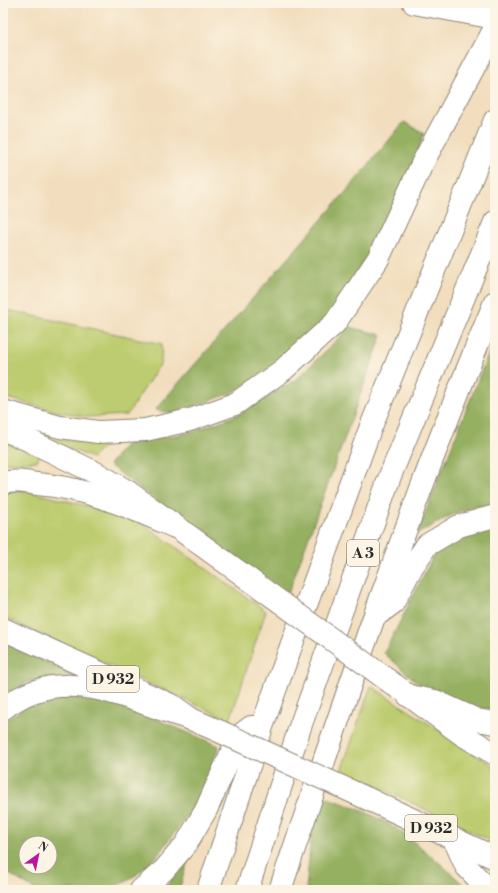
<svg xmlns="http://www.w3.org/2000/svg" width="498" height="893" font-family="'Libre Bodoni',serif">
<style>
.green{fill:#bdcc6f;stroke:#747c4d}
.forest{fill:#96b062;stroke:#606e46;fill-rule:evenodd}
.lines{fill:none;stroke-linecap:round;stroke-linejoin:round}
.major-casing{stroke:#8e8474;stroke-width:24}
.highway-casing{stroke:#8e8474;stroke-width:24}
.major{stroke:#fff;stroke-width:22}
.highway{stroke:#fff;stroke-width:22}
.major-bridge-casing{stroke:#8e8474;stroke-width:24;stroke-linecap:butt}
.major-bridge{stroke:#fff;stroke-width:22}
.labels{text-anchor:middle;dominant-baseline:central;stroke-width:3;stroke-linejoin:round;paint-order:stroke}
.shield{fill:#fcf5e5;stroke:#6a6863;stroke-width:1}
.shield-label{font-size:15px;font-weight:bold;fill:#2b2b2b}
</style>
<rect width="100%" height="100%" fill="#fcf5e5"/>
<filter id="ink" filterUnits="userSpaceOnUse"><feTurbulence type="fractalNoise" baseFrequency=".025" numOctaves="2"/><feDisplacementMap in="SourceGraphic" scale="8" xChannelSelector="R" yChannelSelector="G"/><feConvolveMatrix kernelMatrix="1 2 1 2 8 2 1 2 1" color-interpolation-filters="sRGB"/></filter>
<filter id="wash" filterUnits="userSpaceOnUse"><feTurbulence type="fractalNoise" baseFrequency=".012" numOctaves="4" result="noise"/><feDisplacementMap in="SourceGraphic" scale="16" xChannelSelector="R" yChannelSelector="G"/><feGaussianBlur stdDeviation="0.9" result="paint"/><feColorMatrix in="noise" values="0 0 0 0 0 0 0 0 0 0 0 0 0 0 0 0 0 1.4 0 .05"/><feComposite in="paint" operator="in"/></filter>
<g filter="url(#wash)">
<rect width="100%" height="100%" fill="#f2debe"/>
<!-- green -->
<path class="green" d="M 3,309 L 162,344 L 161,363 L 127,415 L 87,417 L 55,411 L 3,397 Z
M 47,439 L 107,443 L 92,458 Z
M 3,442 L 40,455 L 37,461 L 3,463 Z
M 23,490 L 103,510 L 143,524 L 266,611 L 230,720 L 3,617 L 3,493 Z
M 371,686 L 495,767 L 495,843 L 377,786 L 341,771 Z"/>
<!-- forest -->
<path class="forest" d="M 404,122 L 424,133 L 416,157 L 371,251 L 330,315 L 279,362 L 232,393 L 173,413 L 155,410 L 351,186 Z
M 350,327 L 382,335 L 288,594 L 249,570 L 109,465 L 126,444 L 192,432 L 240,414 L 298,378 Z
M 495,337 L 495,503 L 459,511 L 417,534 Z
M 495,528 L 495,709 L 465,708 L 436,699 L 384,653 L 436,551 L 463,534 Z
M 3,642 L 77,676 L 28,682 L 3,694 Z
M 71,697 L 130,708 L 219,746 L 198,801 L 157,856 L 136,875 L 109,890 L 35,890 L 3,870 L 3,724 C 23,704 44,701 71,697 ZM 26,843 L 50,843 L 50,867 L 26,867 Z
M 322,796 C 348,805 375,814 398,830 C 423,848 447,869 469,890 L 306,890 L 312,828 Z
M 192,847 L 179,890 L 164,890 L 168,885 Z"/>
</g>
<g filter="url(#ink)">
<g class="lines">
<defs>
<path id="major" d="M 414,3 L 495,18
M 3,430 L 22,437 L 98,474 L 127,491 L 250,580
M 3,629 L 173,706 L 191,719 L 221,732
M 407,694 L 463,735 L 495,754
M 366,798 L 495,858"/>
<path id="highway" d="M 3,411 L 60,427 L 98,432 L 145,430 L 190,420 L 235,404 L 283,370 L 335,323 L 378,259 L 422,164 L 495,28
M 3,483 C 14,480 25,482 37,484 C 88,488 129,507 175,527
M 378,614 L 393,603 L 412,567 L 427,545 L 459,526 L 495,516
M 409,696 L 435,701 L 477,720 L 495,723
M 3,709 C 64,660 128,701 191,719
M 454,839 L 466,866 L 489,890
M 141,890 L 164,870 L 186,844 L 206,810 L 239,736 L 251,727
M 208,890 L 265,718 L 370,429 L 495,120
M 247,890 L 300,727 L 390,476 L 495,222
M 280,890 C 347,692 414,495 495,302"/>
</defs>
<!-- major casing -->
<use href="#major" class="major-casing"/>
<!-- highway casing -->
<use href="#highway" class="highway-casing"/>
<!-- major -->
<use href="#major" class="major"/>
<!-- highway -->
<use href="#highway" class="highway"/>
<defs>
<path id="major-bridge" d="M 250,580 L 400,689
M 221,732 L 366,798"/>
</defs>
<!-- major-bridge casing -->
<use href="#major-bridge" class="major-bridge-casing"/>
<!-- major-bridge -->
<use href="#major-bridge" class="major-bridge"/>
</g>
</g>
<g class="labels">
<!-- shield labels -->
<g class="shield">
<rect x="347" y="540" width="32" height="26" rx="3"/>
<rect x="87" y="666" width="52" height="26" rx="3"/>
<rect x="405" y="815" width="52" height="26" rx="3"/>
</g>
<g class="shield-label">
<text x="363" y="553">A 3</text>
<text x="113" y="679">D 932</text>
<text x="431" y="828">D 932</text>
</g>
</g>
<!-- margin -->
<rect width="498" height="893" fill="none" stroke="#fcf5e5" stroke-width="16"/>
<!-- north arrow -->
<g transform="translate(38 855) rotate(33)"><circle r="19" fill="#fcf5e5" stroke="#a8a49b"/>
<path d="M0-3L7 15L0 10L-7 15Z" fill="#b5179e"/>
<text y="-6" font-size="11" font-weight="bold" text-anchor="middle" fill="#2b2b2b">N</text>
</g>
</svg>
